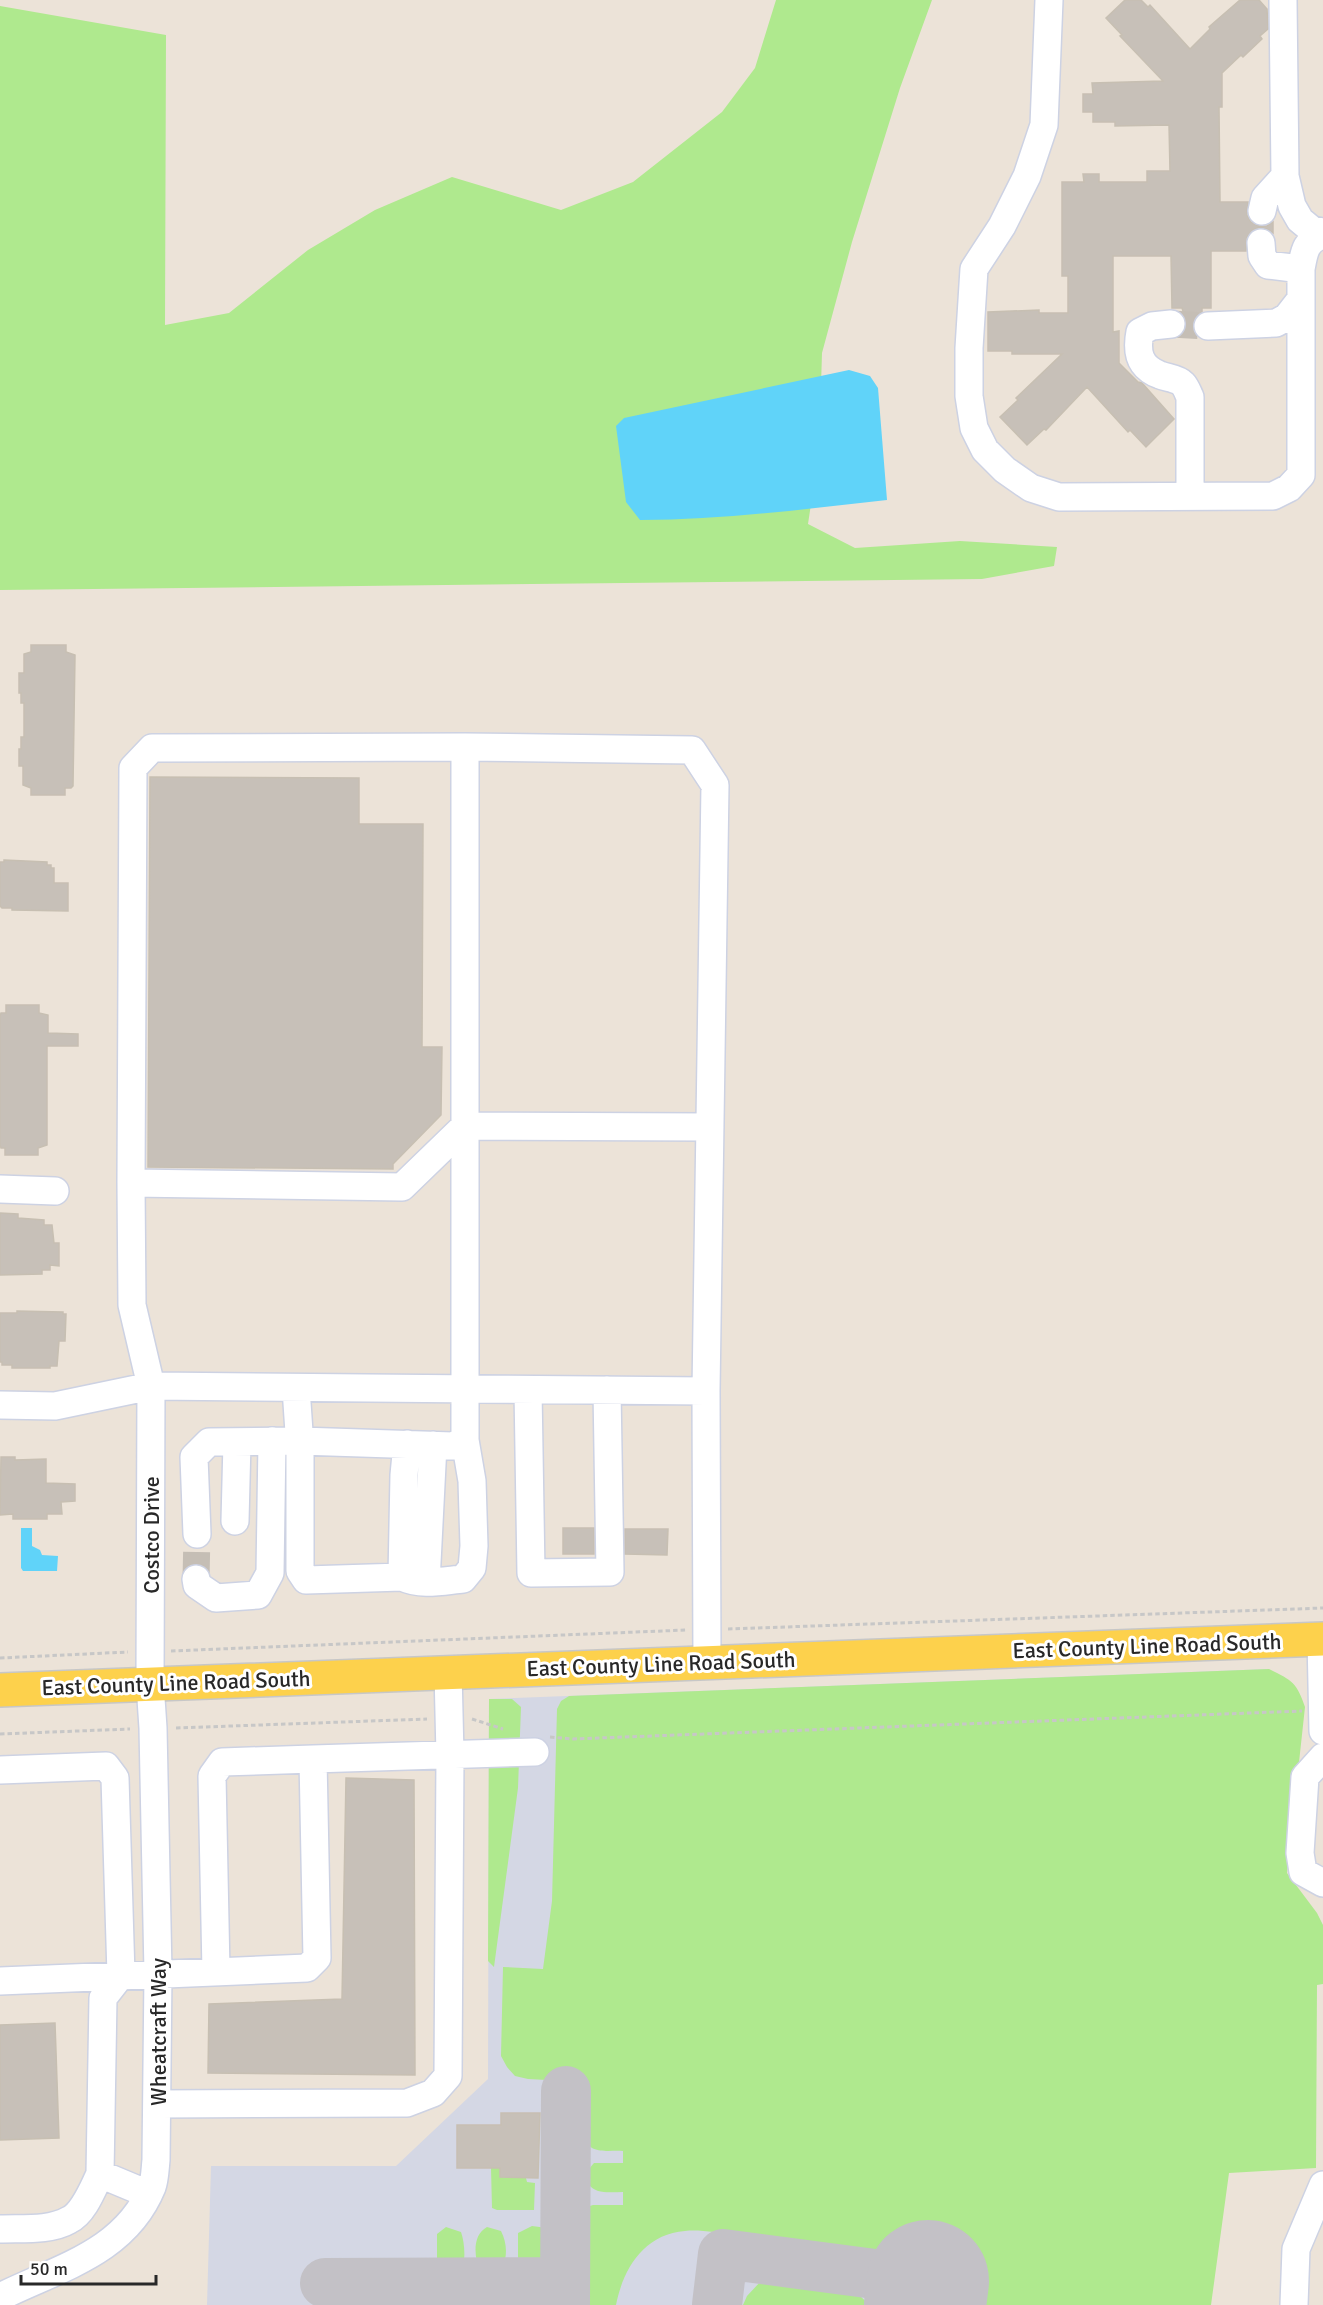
<svg xmlns="http://www.w3.org/2000/svg" width="1323" height="2305" font-family="Signika,sans-serif">
<style>
.airport{fill:#d4d7e4}
.green{fill:#afe98e}
.water{fill:#60d3f9}
.lines{fill:none;stroke-linecap:round;stroke-linejoin:round}
.taxiway{stroke:#c3c1c6;stroke-width:50}
.runway{stroke:#c3c1c6;stroke-width:122}
.building{fill:#c7c0b8;stroke:#c7bfb2;stroke-width:1.5}
.minor-tunnel{stroke:#c5beb5;stroke-width:27;stroke-dasharray:27 14;stroke-linecap:butt}
.minor-casing{stroke:#cdd2e3;stroke-width:30}
.major-casing{stroke:#c7c7c7;stroke-width:36}
.path{stroke:#c7c7c7;stroke-width:3;stroke-dasharray:4.5 3;stroke-linecap:butt}
.minor{stroke:#fff;stroke-width:27}
.major{stroke:#fdd14c;stroke-width:33}
.labels{text-anchor:middle;dominant-baseline:central;stroke-width:6;stroke-linejoin:round;paint-order:stroke}
.street-label{font-size:22px;fill:#282828;stroke:#fff}
</style>
<rect width="100%" height="100%" fill="#ece3d8"/>
<!-- airport -->
<path class="airport" d="M 1269,1669 L 1281,1795 L 1210,2305 L 207,2305 L 211,2166 L 396,2166 L 488,2079 L 489,1699 Z"/>
<!-- green -->
<path class="green" d="M 776,0 L 932,0 L 900,88 L 852,242 L 822,353 L 819,451 L 808,524 L 855,548 L 960,541 L 1057,547 L 1054,566 L 982,579 L 0,590 L 0,6 L 166,35 L 165,325 L 229,313 L 308,250 L 375,210 L 452,177 L 561,210 L 633,182 L 722,112 L 755,68 Z
M 1269,1669 C 1292,1680 1297,1683 1305,1707 L 1287,1873 L 1317,1913 L 1323,1925 L 1323,1984 L 1317,1985 L 1316,2168 L 1229,2173 L 1211,2305 L 953,2305 L 957,2268 L 714,2232 C 704,2231 694,2230 685,2231 C 644,2234 623,2269 616,2305 L 577,2305 L 579,2217 L 583,2208 L 593,2205 L 623,2205 L 623,2192 C 615,2192 605,2193 598,2191 C 583,2186 585,2172 594,2163 L 623,2163 L 623,2151 C 606,2150 590,2155 584,2137 L 585,2082 L 528,2079 L 515,2076 L 507,2067 L 501,2056 L 503,1967 L 543,1969 L 552,1901 L 557,1709 L 561,1701 L 569,1696 Z
M 489,1699 L 512,1699 L 521,1707 L 518,1788 L 494,1967 L 488,1961 Z
M 491,2168 L 500,2168 L 500,2177 L 526,2178 L 527,2182 L 535,2183 L 534,2210 L 497,2210 L 492,2208 Z
M 532,2226 C 557,2228 562,2241 560,2264 C 552,2274 540,2279 527,2276 L 518,2266 L 518,2233 Z
M 446,2227 L 461,2232 C 465,2243 466,2263 461,2273 L 448,2278 L 437,2271 L 437,2234 Z
M 487,2227 L 501,2231 C 509,2246 508,2268 493,2277 L 480,2271 C 474,2257 472,2235 487,2227 Z
M 793,2277 C 825,2280 847,2279 869,2305 L 743,2305 L 747,2296 L 761,2281 Z
M 467,2290 L 472,2293 L 474,2305 L 438,2305 L 439,2295 L 444,2291 Z
M 371,2291 L 375,2292 L 378,2296 L 378,2305 L 342,2305 L 343,2294 L 345,2292 Z
M 491,2291 L 513,2292 L 517,2295 L 520,2305 L 483,2305 C 483,2297 484,2294 491,2291 Z
M 395,2292 L 421,2292 L 424,2295 L 426,2305 L 388,2305 L 390,2295 Z"/>
<!-- water -->
<path class="water" d="M 849,370 L 870,376 L 878,388 L 887,500 C 805,509 723,520 640,520 L 626,502 L 616,426 L 624,418 Z
M 21,1528 L 32,1528 L 32,1546 L 40,1550 L 42,1555 L 58,1556 L 57,1571 L 23,1571 L 21,1568 Z"/>
<g class="lines">
<!-- taxiway -->
<path class="taxiway" d="M 325,2283 L 565,2282
M 565,2305 L 566,2091
M 717,2305 L 723,2254 L 928,2281"/>
<!-- runway -->
<path class="runway" d="M 925,2305 L 928,2281"/>
</g>
<!-- building -->
<path class="building" d="M 1125,0 L 1141,0 L 1148,7 L 1150,5 L 1190,49 L 1210,29 L 1209,27 L 1240,0 L 1259,0 L 1267,9 L 1268,29 L 1260,36 L 1262,39 L 1243,57 L 1241,55 L 1222,73 L 1222,107 L 1219,107 L 1220,202 L 1248,202 L 1247,215 L 1251,222 L 1259,226 L 1267,226 L 1273,222 L 1273,233 L 1267,229 L 1260,227 L 1253,230 L 1247,237 L 1246,251 L 1211,251 L 1211,308 L 1202,308 L 1202,312 L 1194,318 L 1192,327 L 1195,335 L 1182,335 L 1187,323 L 1182,308 L 1172,308 L 1171,256 L 1113,256 L 1113,332 L 1119,331 L 1119,363 L 1138,382 L 1142,383 L 1174,419 L 1146,447 L 1130,430 L 1128,432 L 1087,387 L 1046,430 L 1044,429 L 1027,445 L 1000,417 L 1018,400 L 1016,398 L 1062,354 L 1012,354 L 1012,351 L 988,351 L 988,312 L 1039,310 L 1039,313 L 1068,313 L 1068,276 L 1062,276 L 1062,182 L 1084,182 L 1083,174 L 1099,174 L 1099,182 L 1147,182 L 1147,171 L 1170,171 L 1169,125 L 1115,126 L 1115,122 L 1093,122 L 1093,112 L 1083,112 L 1083,94 L 1093,94 L 1092,83 L 1163,81 L 1120,36 L 1122,35 L 1106,18 Z
M 31,645 L 66,645 L 66,652 L 75,655 L 73,786 L 71,788 L 65,788 L 65,795 L 31,795 L 31,788 L 23,785 L 23,766 L 19,766 L 19,749 L 21,749 L 21,737 L 24,737 L 24,703 L 21,703 L 21,693 L 19,693 L 19,673 L 24,673 L 24,654 L 31,652 Z
M 150,777 L 359,778 L 359,824 L 423,824 L 422,1047 L 442,1047 L 441,1115 L 393,1164 L 393,1169 L 148,1167 Z
M 4,860 L 47,862 L 47,865 L 51,865 L 51,868 L 54,868 L 54,883 L 68,883 L 68,911 L 12,910 L 12,908 L 2,908 L 0,906 L 0,862 L 4,862 Z
M 6,1005 L 39,1005 L 39,1013 L 48,1015 L 48,1033 L 78,1034 L 78,1046 L 47,1046 L 47,1145 L 38,1148 L 38,1155 L 5,1155 L 5,1148 L 1,1148 L 0,1145 L 0,1016 L 1,1013 L 6,1013 Z
M 0,1213 L 18,1214 L 18,1218 L 44,1220 L 44,1225 L 52,1225 L 54,1243 L 59,1243 L 59,1266 L 50,1265 L 50,1270 L 42,1270 L 42,1274 L 0,1275 Z
M 17,1311 L 63,1312 L 63,1314 L 66,1314 L 65,1341 L 59,1341 L 57,1366 L 50,1366 L 50,1368 L 12,1368 L 12,1365 L 2,1365 L 2,1362 L 0,1362 L 0,1313 L 17,1313 Z
M 1,1457 L 15,1457 L 15,1460 L 46,1459 L 46,1483 L 75,1484 L 75,1501 L 61,1502 L 62,1514 L 47,1514 L 47,1519 L 13,1519 L 13,1514 L 0,1515 Z
M 563,1528 L 594,1528 L 594,1554 L 563,1554 Z
M 625,1529 L 668,1529 L 667,1555 L 625,1554 Z
M 346,1778 L 414,1780 L 415,2075 L 208,2073 L 209,2004 L 342,1999 Z
M 55,2023 L 59,2138 L 0,2140 L 0,2025 Z
M 501,2113 L 540,2113 L 538,2178 L 500,2177 L 500,2168 L 457,2168 L 457,2125 L 501,2125 Z"/>
<g class="lines">
<!-- minor-tunnel -->
<path class="minor-tunnel" d="M 1171,324 L 1208,326
M 196,1579 L 197,1534"/>
<defs>
<path id="minor" d="M 1049,0 L 1044,125 L 1027,176 L 1002,226 L 974,269 L 969,348 L 969,396 L 974,428 L 985,450 L 1005,470 L 1031,488 L 1059,497 L 1273,496 L 1289,488 L 1301,475 L 1301,269 C 1304,253 1305,240 1323,235
M 1283,0 L 1285,176 L 1292,206 L 1300,220 L 1312,230 L 1323,232
M 1262,211 L 1265,198 L 1285,176
M 1261,243 L 1262,256 L 1268,265 L 1301,269
M 1171,324 L 1152,326 L 1140,332 C 1136,352 1139,367 1160,375 C 1167,378 1177,378 1183,384 C 1186,387 1188,393 1190,397 L 1190,496
M 1208,326 L 1276,323 L 1287,317 L 1301,299
M 131,1183 L 133,768 L 152,748 L 465,747
M 0,1189 L 55,1191
M 296,1388 L 300,1447 L 300,1571 L 306,1580 L 402,1577 C 421,1586 442,1581 463,1579 L 472,1568 L 474,1546 L 472,1481 L 465,1440
M 528,1390 L 531,1573 L 610,1572 L 607,1390
M 0,1405 L 55,1406 L 151,1386 L 706,1391 L 707,1662
M 235,1521 L 237,1442
M 197,1534 L 194,1457 L 209,1442 L 300,1441 L 453,1446 L 465,1440 L 465,1126 L 710,1127
M 402,1577 L 404,1475 L 407,1444
M 196,1579 L 197,1585 L 216,1598 L 258,1595 L 270,1573 L 272,1441
M 426,1582 L 433,1445
M 1321,1639 L 1323,1731
M 1323,1757 L 1305,1777 L 1300,1853 L 1303,1872 L 1323,1883
M 313,1759 L 535,1752
M 0,1770 L 106,1766 L 115,1778 L 121,1975 L 103,1998 L 100,2174 C 93,2188 84,2213 69,2220 C 50,2231 22,2228 0,2229
M 0,1981 L 307,1968 L 317,1958 L 313,1759 L 222,1762 L 212,1776 L 216,1971
M 158,2104 L 407,2103 L 433,2093 L 448,2076 L 450,1755 L 448,1672
M 100,2174 L 148,2194
M 0,2297 C 58,2268 125,2253 152,2187 C 155,2179 155,2169 156,2160 L 158,1973 L 153,1728 L 150,1684 L 151,1386 L 132,1305 L 131,1183 L 402,1187 L 465,1126 L 465,747 L 692,750 L 715,785 L 706,1391
M 1294,2305 L 1296,2249 L 1323,2185"/>
<path id="major" d="M 0,1690 L 1323,1639"/>
</defs>
<!-- minor casing -->
<use href="#minor" class="minor-casing"/>
<!-- major casing -->
<use href="#major" class="major-casing"/>
<!-- path -->
<path class="path" d="M 728,1629 L 1323,1608
M 171,1651 L 686,1630
M 0,1658 L 128,1652
M 472,1719 L 503,1729
M 176,1728 L 427,1719
M 0,1734 L 130,1729
M 550,1737 L 573,1739 L 1302,1711"/>
<!-- minor -->
<use href="#minor" class="minor"/>
<!-- major -->
<use href="#major" class="major"/>
</g>
<g class="labels">
<!-- street labels -->
<g class="street-label">
<text transform="translate(151 1535) rotate(-90)">Costco Drive</text>
<text transform="translate(1147 1646) rotate(-2)">East County Line Road South</text>
<text transform="translate(661 1664) rotate(-2)">East County Line Road South</text>
<text transform="translate(176 1683) rotate(-2)">East County Line Road South</text>
<text transform="translate(158 2032) rotate(-90)">Wheatcraft Way</text>
</g>
</g>
<!-- scale -->
<path d="M21 2275v9h135v-9" fill="none" stroke="#282828" stroke-width="3"/>
<text x="30" y="2275" font-size="18" fill="#282828" stroke="#ffffff" stroke-width="4.5" paint-order="stroke">50 m</text>
</svg>
